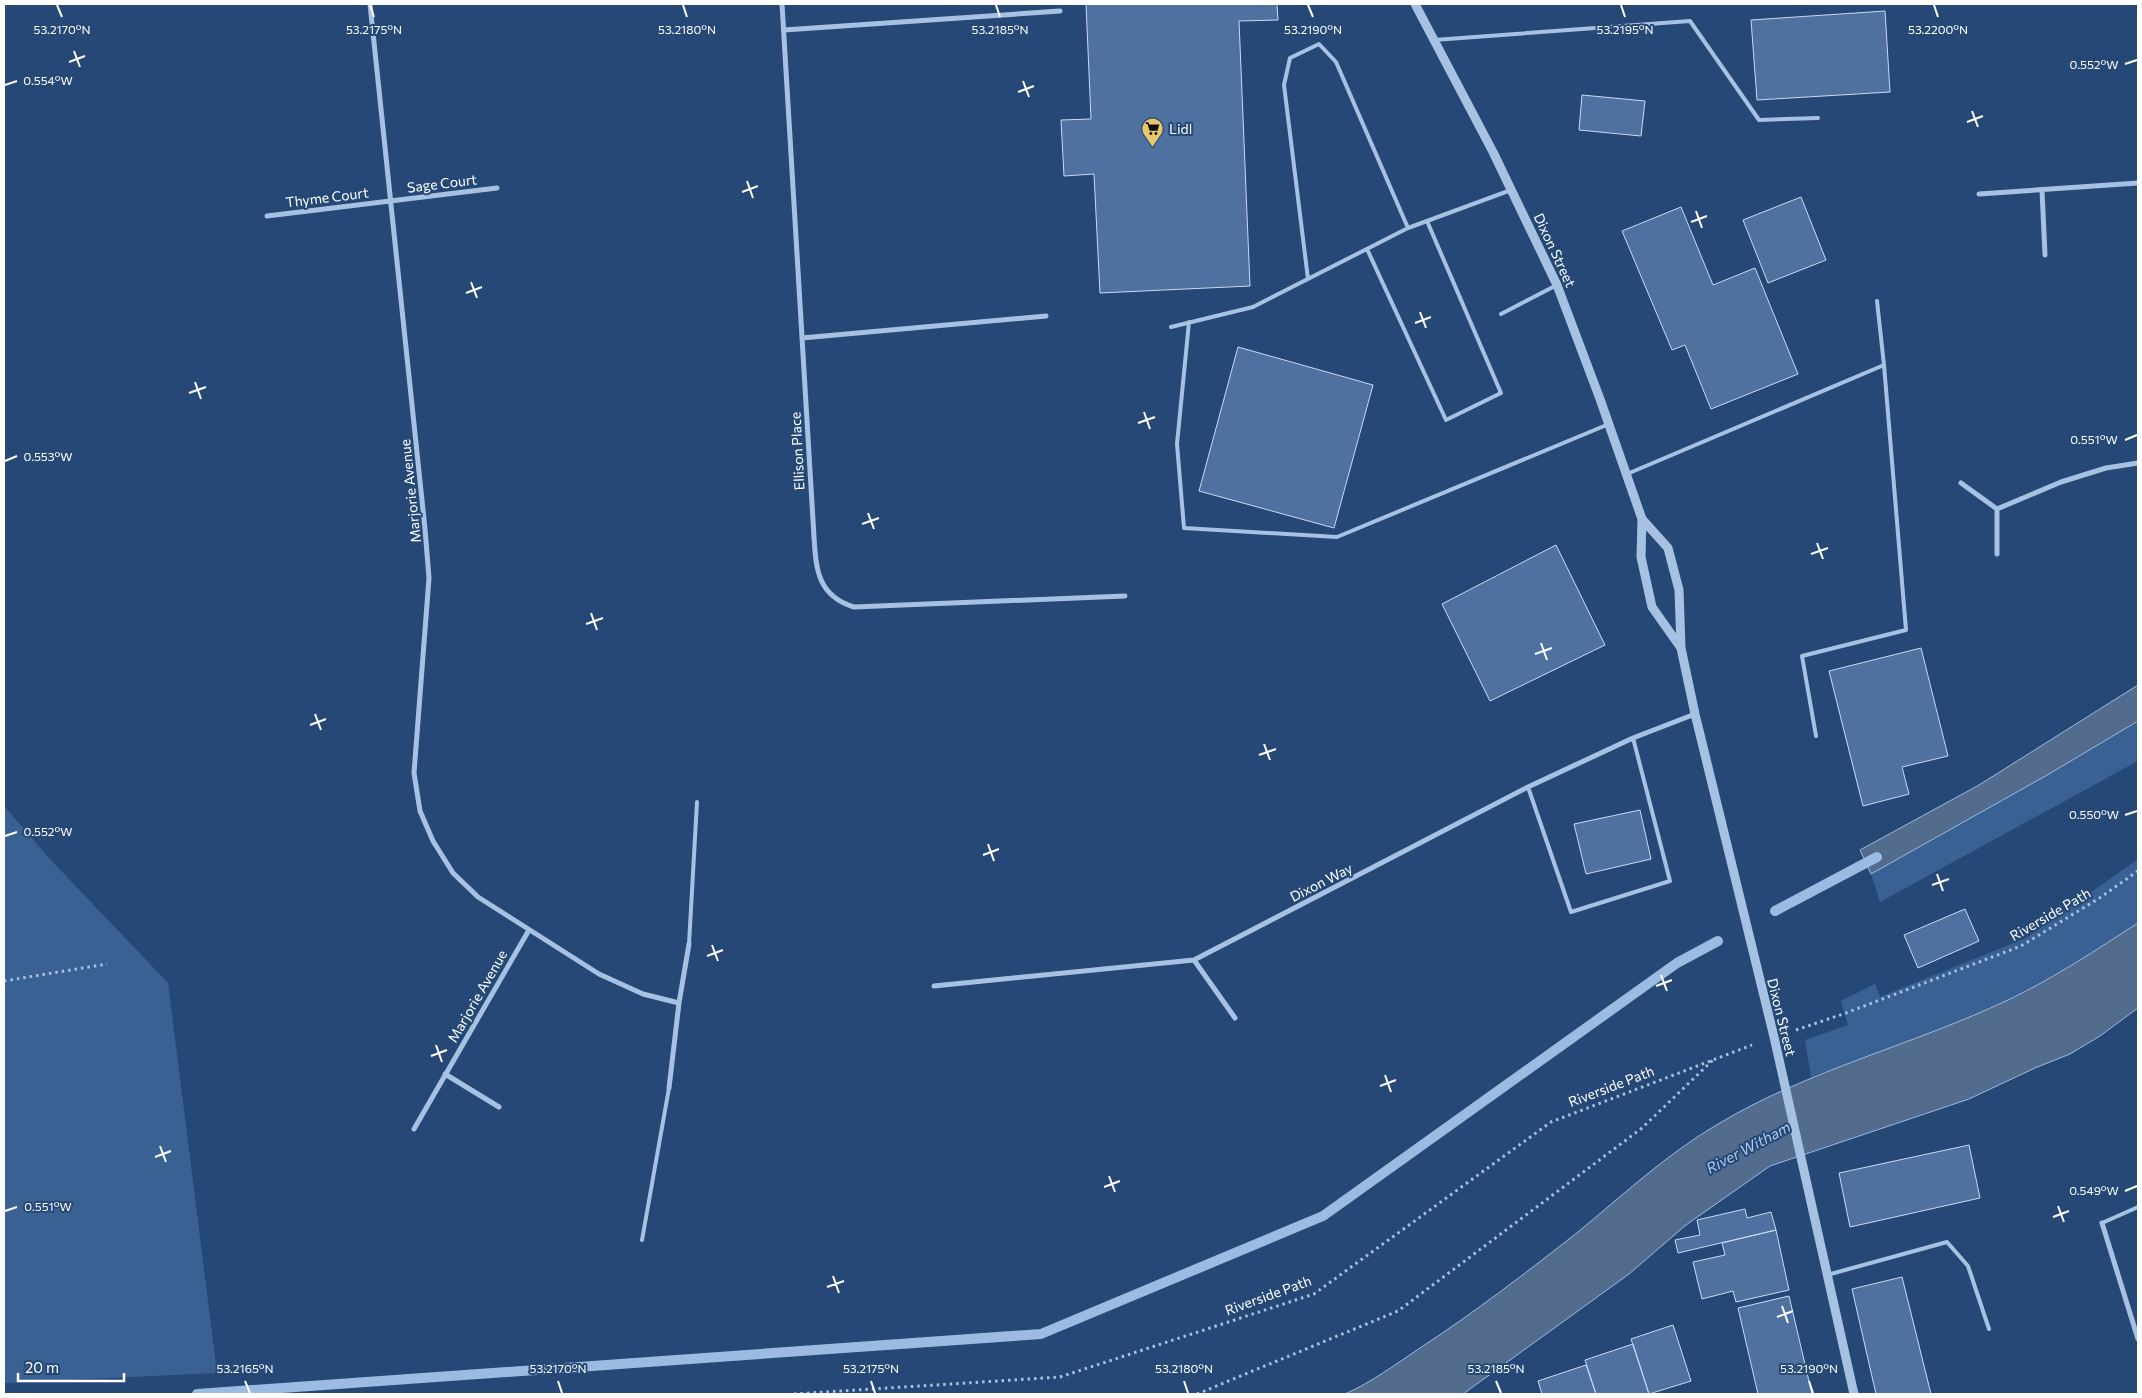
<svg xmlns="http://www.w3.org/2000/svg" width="2142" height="1398" font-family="Commissioner,sans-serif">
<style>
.green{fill:#3a6193}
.water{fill:#536c8e;stroke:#9bbbe2}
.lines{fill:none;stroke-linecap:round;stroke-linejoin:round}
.stream{stroke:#9bbbe2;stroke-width:10}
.building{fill:#4e719f;stroke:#c9dbf2}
.path{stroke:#a7c1e2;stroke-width:3;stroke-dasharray:2.5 4;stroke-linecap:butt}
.service{stroke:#a7c1e2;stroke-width:4}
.minor{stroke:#a7c1e2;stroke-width:5}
.tertiary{stroke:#a7c1e2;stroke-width:9}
.ticks{fill:none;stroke:#fff;stroke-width:2}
.labels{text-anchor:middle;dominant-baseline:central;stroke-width:4;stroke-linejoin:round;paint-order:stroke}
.poi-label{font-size:14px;fill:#fff;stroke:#264876;text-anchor:start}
.street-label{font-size:14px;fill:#fff;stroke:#264876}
.water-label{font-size:15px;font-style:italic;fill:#b2cbea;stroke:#264876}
.ticks-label{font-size:12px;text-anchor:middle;fill:#fff;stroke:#264876;stroke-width:4;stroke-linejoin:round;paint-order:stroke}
</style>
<rect width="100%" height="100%" fill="#264876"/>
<!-- green -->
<path class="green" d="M 2138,721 L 2138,761 L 1880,902 L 1871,874 L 2049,774 Z
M 4,806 L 48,857 L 168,983 L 217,1373 L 4,1383 Z
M 2138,859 L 2138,923 C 2096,950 2055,977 2010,999 C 1946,1030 1878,1052 1811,1077 L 1805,1040 L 1848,1025 L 1841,1001 L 1875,984 L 1880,997 L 2026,938 Z"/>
<!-- water -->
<path class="water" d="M 2138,685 L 2138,721 L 2049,774 L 1871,874 L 1860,850 L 1979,785 Z
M 2138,923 L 2138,1008 L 2100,1036 L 2070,1054 L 2035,1068 L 1969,1099 L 1770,1166 L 1686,1225 L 1629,1274 L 1463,1394 L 1345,1394 C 1372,1382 1396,1364 1420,1348 C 1475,1312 1527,1272 1578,1232 C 1624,1194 1667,1154 1718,1124 C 1810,1069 1914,1045 2010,999 C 2054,978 2096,950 2138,923 Z"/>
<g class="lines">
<!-- stream -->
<path class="stream" d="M 1775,911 L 1877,857
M 197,1394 L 1041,1334 L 1323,1216 L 1677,963 L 1718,941"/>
</g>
<!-- building -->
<path class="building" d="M 1086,4 L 1277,4 L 1278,20 L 1239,21 L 1250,286 L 1100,293 L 1094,174 L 1064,176 L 1061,120 L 1091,119 Z
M 1885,11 L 1890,92 L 1757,100 L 1751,20 Z
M 1582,95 L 1645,101 L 1641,136 L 1579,130 Z
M 1801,197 L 1826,260 L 1768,283 L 1743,220 Z
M 1681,207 L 1713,285 L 1755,268 L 1798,374 L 1711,409 L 1685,345 L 1672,350 L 1622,231 Z
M 1238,347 L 1373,385 L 1334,528 L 1199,491 Z
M 1556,545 L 1605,645 L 1490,701 L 1442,604 Z
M 1921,648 L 1948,756 L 1902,767 L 1909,794 L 1863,806 L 1829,671 Z
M 1640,810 L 1651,859 L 1586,874 L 1574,824 Z
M 1965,909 L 1979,941 L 1918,968 L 1904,935 Z
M 1969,1145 L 1980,1198 L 1850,1227 L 1839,1173 Z
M 1745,1209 L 1747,1218 L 1771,1212 L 1776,1230 L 1678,1253 L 1675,1240 L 1700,1235 L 1697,1220 Z
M 1776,1230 L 1789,1290 L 1736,1302 L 1733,1291 L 1702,1299 L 1693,1262 L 1725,1255 L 1722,1243 Z
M 1902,1277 L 1931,1394 L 1876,1394 L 1852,1289 Z
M 1789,1296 L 1812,1394 L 1758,1394 L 1738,1308 Z
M 1673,1325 L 1691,1381 L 1649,1394 L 1631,1339 Z
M 1633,1344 L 1649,1394 L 1596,1394 L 1585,1360 Z
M 1586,1365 L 1596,1394 L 1542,1394 L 1538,1381 Z"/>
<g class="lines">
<!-- path -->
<path class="path" d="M 4,981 L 107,964
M 1796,1030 L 1846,1013 L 2021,946 L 2098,899 L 2138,871
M 794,1394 L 1060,1377 L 1314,1294 L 1551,1122 L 1752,1045
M 1197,1394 L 1398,1311 L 1642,1128 L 1714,1059"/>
<!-- service -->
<path class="service" d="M 1434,40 L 1690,21 L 1759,120 L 1818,118
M 1367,249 L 1446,420 L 1501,393 L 1427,221
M 1308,279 L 1284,85 L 1290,58 L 1319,44 L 1336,62 L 1408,228
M 1877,301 L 1884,365
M 1501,314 L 1557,285
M 1189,322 L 1177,444 L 1184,528 L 1337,537 L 1609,424
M 1171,327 L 1253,307 L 1408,228 L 1511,190
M 1627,474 L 1884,365 L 1906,630 L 1802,656 L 1816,736
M 1528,787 L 1571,912 L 1670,881 L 1633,738
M 689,944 L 697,802
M 2102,1223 L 2138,1207
M 642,1240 L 669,1088
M 1827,1275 L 1947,1242 L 1968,1266 L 1989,1329"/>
<!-- minor -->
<path class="minor" d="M 370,4 L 425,529 L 429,578 L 414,773 L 420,811 L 433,841 L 453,873 L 478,897 L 599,974 L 643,994 L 679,1003
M 782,4 L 814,537 C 816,570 818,596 854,607 L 1125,596
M 784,30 L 1060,11
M 2042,190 L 2045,255
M 1979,194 L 2138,183
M 267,216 L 497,188
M 802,338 L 1046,316
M 1961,483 L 1997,509 L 1997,554
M 1997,509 L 2061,482 L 2106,468 L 2138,463
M 1194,960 L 1235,1018
M 934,986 L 1194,960 L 1528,787 L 1633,738 L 1695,714
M 445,1074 L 499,1107
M 669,1088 L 679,1003 L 689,944
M 414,1129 L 529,930
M 2102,1223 L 2138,1339"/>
<!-- tertiary -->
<path class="tertiary" d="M 1415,4 L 1493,152 L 1557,285 L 1600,399 L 1642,519 L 1641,557 L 1652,607 L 1681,648
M 1642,519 L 1668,548 L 1679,590 L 1681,648 L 1695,714 L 1774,1037 L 1854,1394"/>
</g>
<!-- ticks -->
<path class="ticks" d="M 57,5 L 62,17M 370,5 L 374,17M 683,5 L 687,17M 996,5 L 1000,17M 1308,5 L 1313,17M 1621,5 L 1625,17M 1934,5 L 1938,17M 74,51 L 80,67M 69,62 L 85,56M 2125,64 L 2137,60M 1023,81 L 1029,97M 5,85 L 17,81M 1018,92 L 1034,86M 1972,111 L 1978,127M 1967,122 L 1983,116M 747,181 L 753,198M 742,192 L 758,186M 1696,211 L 1702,228M 1691,222 L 1707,216M 471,282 L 477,298M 466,293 L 482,287M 1420,312 L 1426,328M 1415,323 L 1431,317M 195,382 L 201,399M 189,393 L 206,387M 1144,412 L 1150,429M 1138,423 L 1155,417M 2125,440 L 2137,435M 5,461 L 17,456M 868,513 L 874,529M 862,524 L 879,518M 1817,543 L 1823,559M 1811,554 L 1828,548M 591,613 L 597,630M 586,624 L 603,618M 1541,643 L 1547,660M 1535,654 L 1552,648M 315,714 L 321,730M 310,725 L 326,719M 1264,744 L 1270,760M 1259,755 L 1276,749M 2125,815 L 2137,811M 5,836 L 17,832M 988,844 L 994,861M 983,855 L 999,849M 1937,874 L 1943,891M 1932,885 L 1949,879M 712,945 L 718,961M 707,956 L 723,950M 1661,975 L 1667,991M 1656,986 L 1672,980M 436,1045 L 442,1062M 431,1056 L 447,1050M 1385,1075 L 1391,1092M 1380,1086 L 1396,1080M 160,1146 L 166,1162M 155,1157 L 171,1151M 1109,1176 L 1115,1192M 1104,1187 L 1120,1181M 2125,1191 L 2137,1186M 2058,1206 L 2064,1222M 5,1211 L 17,1207M 2053,1217 L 2069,1211M 833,1276 L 839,1293M 827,1287 L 844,1281M 1782,1306 L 1788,1323M 1777,1317 L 1793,1311M 245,1381 L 250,1393M 558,1381 L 562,1393M 871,1381 L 875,1393M 1184,1381 L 1188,1393M 1496,1381 L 1501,1393M 1809,1381 L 1813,1393"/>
<!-- icons -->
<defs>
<symbol id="supermarket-pin" viewBox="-11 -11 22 30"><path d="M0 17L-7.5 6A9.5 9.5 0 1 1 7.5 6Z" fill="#eac76c" stroke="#264876"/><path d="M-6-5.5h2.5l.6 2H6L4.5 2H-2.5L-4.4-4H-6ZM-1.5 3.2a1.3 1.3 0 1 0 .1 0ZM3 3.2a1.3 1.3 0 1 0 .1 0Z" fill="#111"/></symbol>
</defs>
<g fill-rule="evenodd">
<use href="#supermarket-pin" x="1140" y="116" width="25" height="34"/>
</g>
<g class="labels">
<!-- poi labels -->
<g class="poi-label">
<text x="1169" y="128">Lidl</text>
</g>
<!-- street labels -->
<g class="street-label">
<text transform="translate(442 183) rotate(-7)">Sage Court</text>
<text transform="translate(327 197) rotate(-7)">Thyme Court</text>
<text transform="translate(1555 250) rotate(65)">Dixon Street</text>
<text transform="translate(797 451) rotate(-93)">Ellison Place</text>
<text transform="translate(410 491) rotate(-96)">Marjorie Avenue</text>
<text transform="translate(1321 882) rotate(-27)">Dixon Way</text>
<text transform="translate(2050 914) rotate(-30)">Riverside Path</text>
<text transform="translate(477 996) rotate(-60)">Marjorie Avenue</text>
<text transform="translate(1782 1017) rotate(76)">Dixon Street</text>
<text transform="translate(1611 1086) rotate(-21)">Riverside Path</text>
<text transform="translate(1268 1295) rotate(-20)">Riverside Path</text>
</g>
<!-- water labels -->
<g class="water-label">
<text transform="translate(1748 1147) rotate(-28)">River Witham</text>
</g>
</g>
<g class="ticks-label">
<text x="1938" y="34">53.2200°N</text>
<text x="62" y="34">53.2170°N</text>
<text x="374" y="34">53.2175°N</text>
<text x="687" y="34">53.2180°N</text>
<text x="1000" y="34">53.2185°N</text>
<text x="1313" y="34">53.2190°N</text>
<text x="1625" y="34">53.2195°N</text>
<text x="2094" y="69">0.552°W</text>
<text x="48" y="85">0.554°W</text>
<text x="2094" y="444">0.551°W</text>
<text x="48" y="461">0.553°W</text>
<text x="2094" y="819">0.550°W</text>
<text x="48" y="836">0.552°W</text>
<text x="2094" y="1195">0.549°W</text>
<text x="48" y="1211">0.551°W</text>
<text x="245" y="1373">53.2165°N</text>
<text x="558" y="1373">53.2170°N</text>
<text x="871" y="1373">53.2175°N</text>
<text x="1184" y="1373">53.2180°N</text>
<text x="1496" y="1373">53.2185°N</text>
<text x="1809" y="1373">53.2190°N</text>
</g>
<!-- border -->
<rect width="2142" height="1398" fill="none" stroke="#ffffff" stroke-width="10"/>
<!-- scale -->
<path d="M18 1373v8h106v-8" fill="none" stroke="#ffffff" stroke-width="2.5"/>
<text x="25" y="1373" font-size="15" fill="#ffffff" stroke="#264876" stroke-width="4" paint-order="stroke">20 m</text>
</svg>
